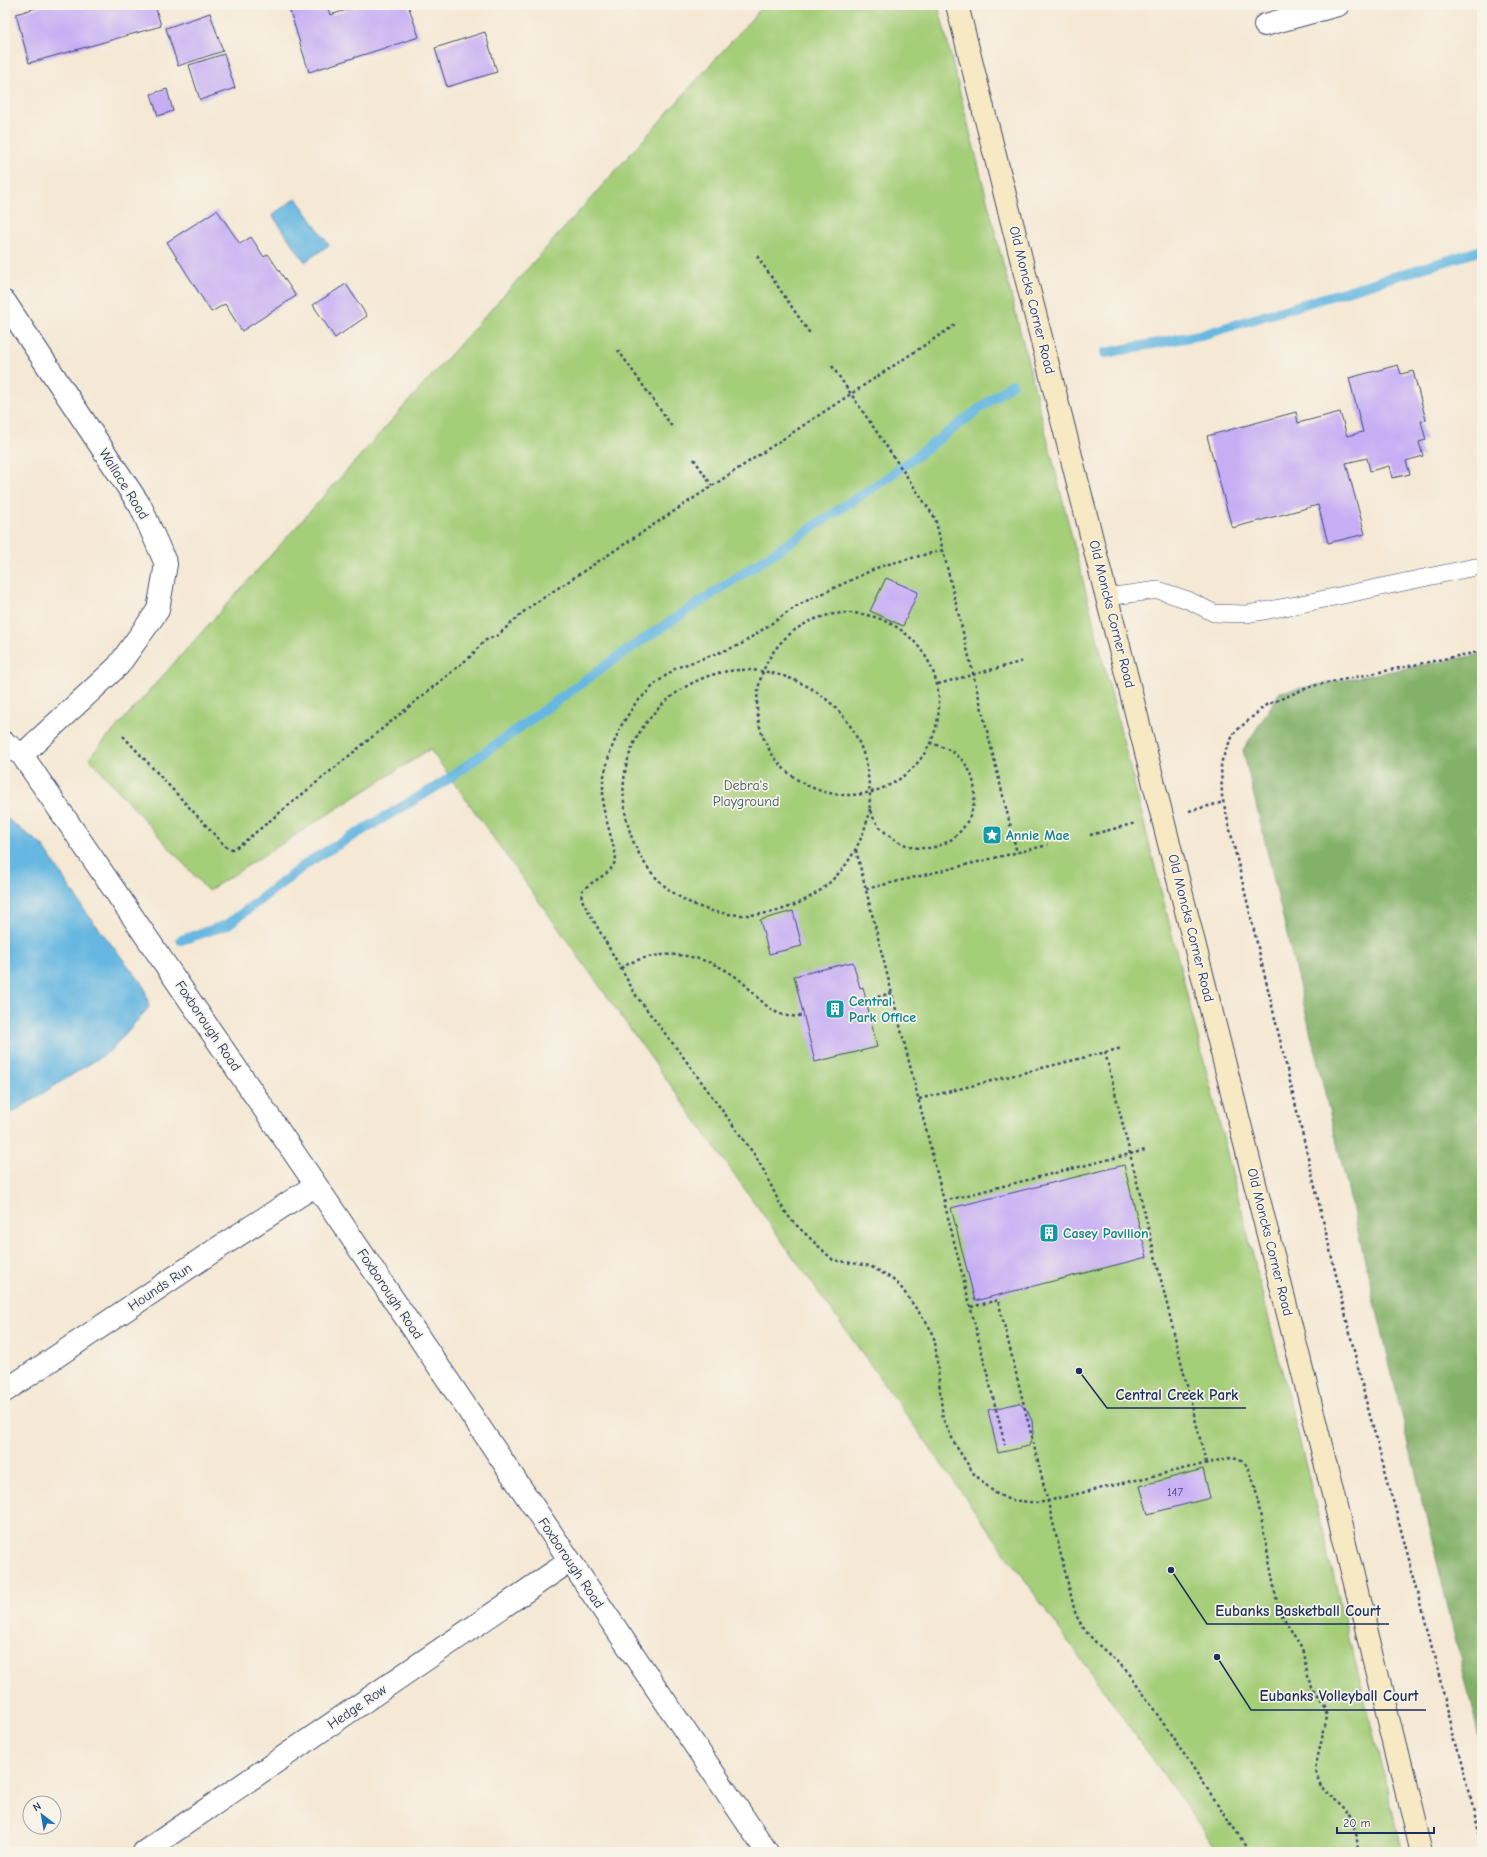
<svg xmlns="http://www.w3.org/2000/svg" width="1487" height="1857" font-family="'Comic Neue',sans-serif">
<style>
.green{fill:#a5ce79;stroke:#607e6c}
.forest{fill:#84b169;stroke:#507064}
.water{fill:#66b7e1;stroke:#4073a0}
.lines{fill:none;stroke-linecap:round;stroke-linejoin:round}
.stream{stroke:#66b7e1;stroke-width:10}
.building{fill:#c6adf4}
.lane-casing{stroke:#3c4b70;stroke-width:18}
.street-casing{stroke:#3c4b70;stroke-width:24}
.secondary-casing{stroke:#3c4b70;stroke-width:24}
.path{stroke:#3c4b70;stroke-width:2.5;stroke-dasharray:3 3;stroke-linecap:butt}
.lane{stroke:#fff;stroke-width:17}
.street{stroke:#fff;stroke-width:22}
.secondary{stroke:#f7e9c3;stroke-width:22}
.labels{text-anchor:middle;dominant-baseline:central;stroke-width:3.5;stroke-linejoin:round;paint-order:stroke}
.number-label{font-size:12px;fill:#464e84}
.street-label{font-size:14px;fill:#1b2f5e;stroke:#f7f3e8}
.park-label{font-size:14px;fill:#3e5765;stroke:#f7f3e8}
.culture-label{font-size:14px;font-weight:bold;fill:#0d838f;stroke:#f7f3e8;text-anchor:start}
.leader{fill:none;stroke:#1b2f5e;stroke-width:1.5}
.callout-dot{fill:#1b2f5e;stroke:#f7f3e8;stroke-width:1.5}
.callout-label{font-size:15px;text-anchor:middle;font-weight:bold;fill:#1b2f5e;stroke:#f7f3e8;stroke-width:3.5;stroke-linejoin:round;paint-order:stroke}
</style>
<rect width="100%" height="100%" fill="#f7f3e8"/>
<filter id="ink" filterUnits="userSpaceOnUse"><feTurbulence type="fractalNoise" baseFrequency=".025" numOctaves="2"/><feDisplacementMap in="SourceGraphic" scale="8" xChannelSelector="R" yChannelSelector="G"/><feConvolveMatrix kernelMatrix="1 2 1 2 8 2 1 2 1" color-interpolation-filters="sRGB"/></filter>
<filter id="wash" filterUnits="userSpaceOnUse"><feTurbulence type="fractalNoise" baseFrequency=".012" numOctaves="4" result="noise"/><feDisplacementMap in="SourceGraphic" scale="16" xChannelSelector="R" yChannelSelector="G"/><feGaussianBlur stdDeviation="0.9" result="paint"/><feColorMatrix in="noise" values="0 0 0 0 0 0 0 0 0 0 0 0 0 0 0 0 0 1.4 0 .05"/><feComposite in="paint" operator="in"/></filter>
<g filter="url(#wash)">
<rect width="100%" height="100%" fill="#f5e8d4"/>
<!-- green -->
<path class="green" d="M 764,5 L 938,5 L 1403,1852 L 1219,1852 L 430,749 L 208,891 L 89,758 Z"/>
<!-- forest -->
<path class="forest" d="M 1482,654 L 1482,1750 L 1243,750 L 1280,692 Z"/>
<!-- water -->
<path class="water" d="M 296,198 L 329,245 L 305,262 L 272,215 Z
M 5,817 L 43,846 L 85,911 L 144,986 L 149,1007 L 110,1051 L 5,1117 Z"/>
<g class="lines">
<!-- stream -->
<path class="stream" d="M 1105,353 L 1205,334 L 1482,250
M 181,940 L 227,925 L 310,861 L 441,784 L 626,651 L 890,476 L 1012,384"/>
</g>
<g id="blocks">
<!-- building -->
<path class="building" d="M 46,5 L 155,5 L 161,26 L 29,63 L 16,14 Z
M 299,5 L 327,5 L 330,15 L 363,5 L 408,5 L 419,37 L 309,72 L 289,8 Z
M 210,13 L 223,51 L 178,66 L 166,28 Z
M 485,32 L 497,72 L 447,87 L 435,48 Z
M 224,54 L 235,88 L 200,100 L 189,65 Z
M 167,89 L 173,111 L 158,116 L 151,94 Z
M 217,210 L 240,244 L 251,237 L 264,257 L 268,254 L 296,296 L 242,331 L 225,304 L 211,312 L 167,242 Z
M 346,284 L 367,316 L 335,338 L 313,305 Z
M 1398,365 L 1401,374 L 1413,371 L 1426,420 L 1421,421 L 1426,440 L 1419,442 L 1423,456 L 1406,461 L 1410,474 L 1392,478 L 1389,466 L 1370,471 L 1367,458 L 1346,463 L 1365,534 L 1328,543 L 1318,505 L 1232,528 L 1207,436 L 1296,412 L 1298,423 L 1340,412 L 1347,436 L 1363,432 L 1349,378 Z
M 886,578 L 918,592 L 903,626 L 870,611 Z
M 793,911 L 802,946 L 769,954 L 760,920 Z
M 853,962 L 860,988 L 863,987 L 877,1047 L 815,1062 L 794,976 Z
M 1124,1165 L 1147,1257 L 975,1301 L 951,1208 Z
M 1019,1403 L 1027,1410 L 1032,1421 L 1033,1433 L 1029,1446 L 998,1453 L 988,1410 Z
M 1203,1469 L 1210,1498 L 1148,1514 L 1140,1486 Z"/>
</g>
</g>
<g filter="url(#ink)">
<use href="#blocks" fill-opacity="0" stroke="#3c4b70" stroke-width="1"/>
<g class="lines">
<defs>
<path id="lane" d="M 1107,597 L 1158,590 L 1188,600 L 1214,613 L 1247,614 L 1296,605 L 1475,567"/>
<path id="street" d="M 1265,25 L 1338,5
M 5,302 L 141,507 L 166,564 L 158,610 L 118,666 L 22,755
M 5,743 L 22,755 L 316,1185 L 767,1852
M 5,1391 L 212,1252 L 316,1185
M 144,1852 L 570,1561"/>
<path id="secondary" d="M 957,5 L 1313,1413 L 1421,1852"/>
</defs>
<!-- lane casing -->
<use href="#lane" class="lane-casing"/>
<!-- street casing -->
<use href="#street" class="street-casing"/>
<!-- secondary casing -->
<use href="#secondary" class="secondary-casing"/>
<!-- path -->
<path class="path" d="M 757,256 L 811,335
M 618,350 L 673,428
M 832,366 L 935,518 L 1017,853
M 694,459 L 712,486
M 943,550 L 881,566 L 800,604 L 740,645 L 676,668 L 656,683 L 635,704 L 621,726 L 610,752 L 603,780 L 603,807 L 616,856 C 615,875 592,879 581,892 L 582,900 L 637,997 L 684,1058 L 754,1154 L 764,1171 L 780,1204 L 792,1221 L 833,1260 L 870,1266 L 891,1278 L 900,1286 L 925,1321 L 932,1331 L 935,1342 L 943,1419 L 956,1446 L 974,1474 L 995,1493 L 1010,1500 L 1039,1503 L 1229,1458 C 1249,1459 1249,1470 1255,1486 L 1277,1603 L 1282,1615 L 1302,1649 L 1311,1688 L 1325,1709 L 1327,1716 L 1315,1768 C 1320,1800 1342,1798 1352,1821 C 1357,1831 1357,1841 1358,1852
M757 704a91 91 0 1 1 182 0a91 91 0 1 1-182 0Z
M 1482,651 L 1312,686 L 1266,705 L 1235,732 L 1227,747 L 1221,763 L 1222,796 L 1366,1401 L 1420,1600 L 1482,1847
M 938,684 L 1024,661
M 123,736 L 226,847 L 232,849 L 239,846 L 471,656 L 484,641 L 498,635 L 528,608 L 955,325
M 870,809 C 840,954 638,949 624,802 C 621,772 631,740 650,718 C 674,688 711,668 750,670 C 805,673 854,709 866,764 C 868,774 869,784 870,794 C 870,799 869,805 870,809 C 875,828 895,843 913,847 C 966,858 998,785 954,753 C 947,748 939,746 931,743
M 1189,811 L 1224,802
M 1090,835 L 1136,823
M 856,850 L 1005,1445
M 866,889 L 1048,845
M 621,968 C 657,946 703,953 736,977 C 758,993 771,1023 803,1015
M 866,1000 L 892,993
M 1105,1052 L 1206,1463
M 919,1099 L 1122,1048
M 944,1201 L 1146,1150
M 971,1307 L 998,1300 L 1075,1612 C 1087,1642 1113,1654 1132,1677 L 1250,1852"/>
<!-- lane -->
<use href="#lane" class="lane"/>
<!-- street -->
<use href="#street" class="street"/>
<!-- secondary -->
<use href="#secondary" class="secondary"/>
</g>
</g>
<!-- icons -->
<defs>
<symbol id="sight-square" viewBox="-11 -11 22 22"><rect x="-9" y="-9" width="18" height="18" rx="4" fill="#0f9aa8" stroke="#f7f3e8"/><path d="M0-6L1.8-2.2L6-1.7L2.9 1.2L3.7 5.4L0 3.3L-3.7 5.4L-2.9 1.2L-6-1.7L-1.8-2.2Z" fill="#fff"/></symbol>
<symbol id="building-square" viewBox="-11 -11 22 22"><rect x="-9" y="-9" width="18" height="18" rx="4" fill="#0f9aa8" stroke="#f7f3e8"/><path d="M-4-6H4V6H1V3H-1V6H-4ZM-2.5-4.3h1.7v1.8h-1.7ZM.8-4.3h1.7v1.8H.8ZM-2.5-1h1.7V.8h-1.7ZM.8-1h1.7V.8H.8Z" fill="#fff"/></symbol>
</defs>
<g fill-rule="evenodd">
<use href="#sight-square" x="981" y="824" width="22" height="22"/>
<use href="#building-square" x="824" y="998" width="22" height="22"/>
<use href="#building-square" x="1038" y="1222" width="22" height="22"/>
</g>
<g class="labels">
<!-- number labels -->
<g class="number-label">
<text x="1175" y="1492">147</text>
</g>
<!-- street labels -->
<g class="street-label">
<text transform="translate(1032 300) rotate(76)">Old Moncks Corner Road</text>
<text transform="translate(124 484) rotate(58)">Wallace Road</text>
<text transform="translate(1112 614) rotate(76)">Old Moncks Corner Road</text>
<text transform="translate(1191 928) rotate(76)">Old Moncks Corner Road</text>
<text transform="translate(208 1026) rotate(56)">Foxborough Road</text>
<text transform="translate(1270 1242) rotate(76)">Old Moncks Corner Road</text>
<text transform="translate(160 1287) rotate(-34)">Hounds Run</text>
<text transform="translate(390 1294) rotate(56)">Foxborough Road</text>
<text transform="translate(571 1563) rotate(56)">Foxborough Road</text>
<text transform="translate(357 1707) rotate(-34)">Hedge Row</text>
</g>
<!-- park labels -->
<g class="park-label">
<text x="746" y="785">Debra's<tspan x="746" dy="16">Playground</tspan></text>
</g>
<!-- culture labels -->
<g class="culture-label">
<text x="1006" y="835">Annie Mae</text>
<text x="849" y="1001">Central<tspan x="849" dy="16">Park Office</tspan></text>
<text x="1063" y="1233">Casey Pavilion</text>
</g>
</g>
<!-- callouts -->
<path class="leader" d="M1079 1371L1107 1408H1246M1171 1570L1207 1624H1389M1217 1657L1251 1710H1426"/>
<g class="callout-dot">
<circle cx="1079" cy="1371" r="4"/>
<circle cx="1171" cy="1570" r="4"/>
<circle cx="1217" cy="1657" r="4"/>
</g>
<g class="callout-label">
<text x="1177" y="1400">Central Creek Park</text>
<text x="1298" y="1616">Eubanks Basketball Court</text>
<text x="1339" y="1701">Eubanks Volleyball Court</text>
</g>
<!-- margin -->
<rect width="1487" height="1857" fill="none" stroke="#f7f3e8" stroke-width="20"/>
<!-- north arrow -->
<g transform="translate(42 1815) rotate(329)"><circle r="19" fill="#f7f3e8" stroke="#9fa5b1"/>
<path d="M0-3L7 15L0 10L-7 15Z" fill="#1f6fb2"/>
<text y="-6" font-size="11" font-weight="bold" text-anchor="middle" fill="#1b2f5e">N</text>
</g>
<!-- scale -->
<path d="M1337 1827v6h97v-6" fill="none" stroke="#1b2f5e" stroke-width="2"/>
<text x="1343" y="1827" font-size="12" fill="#1b2f5e" stroke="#f7f3e8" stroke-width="3" paint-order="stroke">20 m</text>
</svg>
